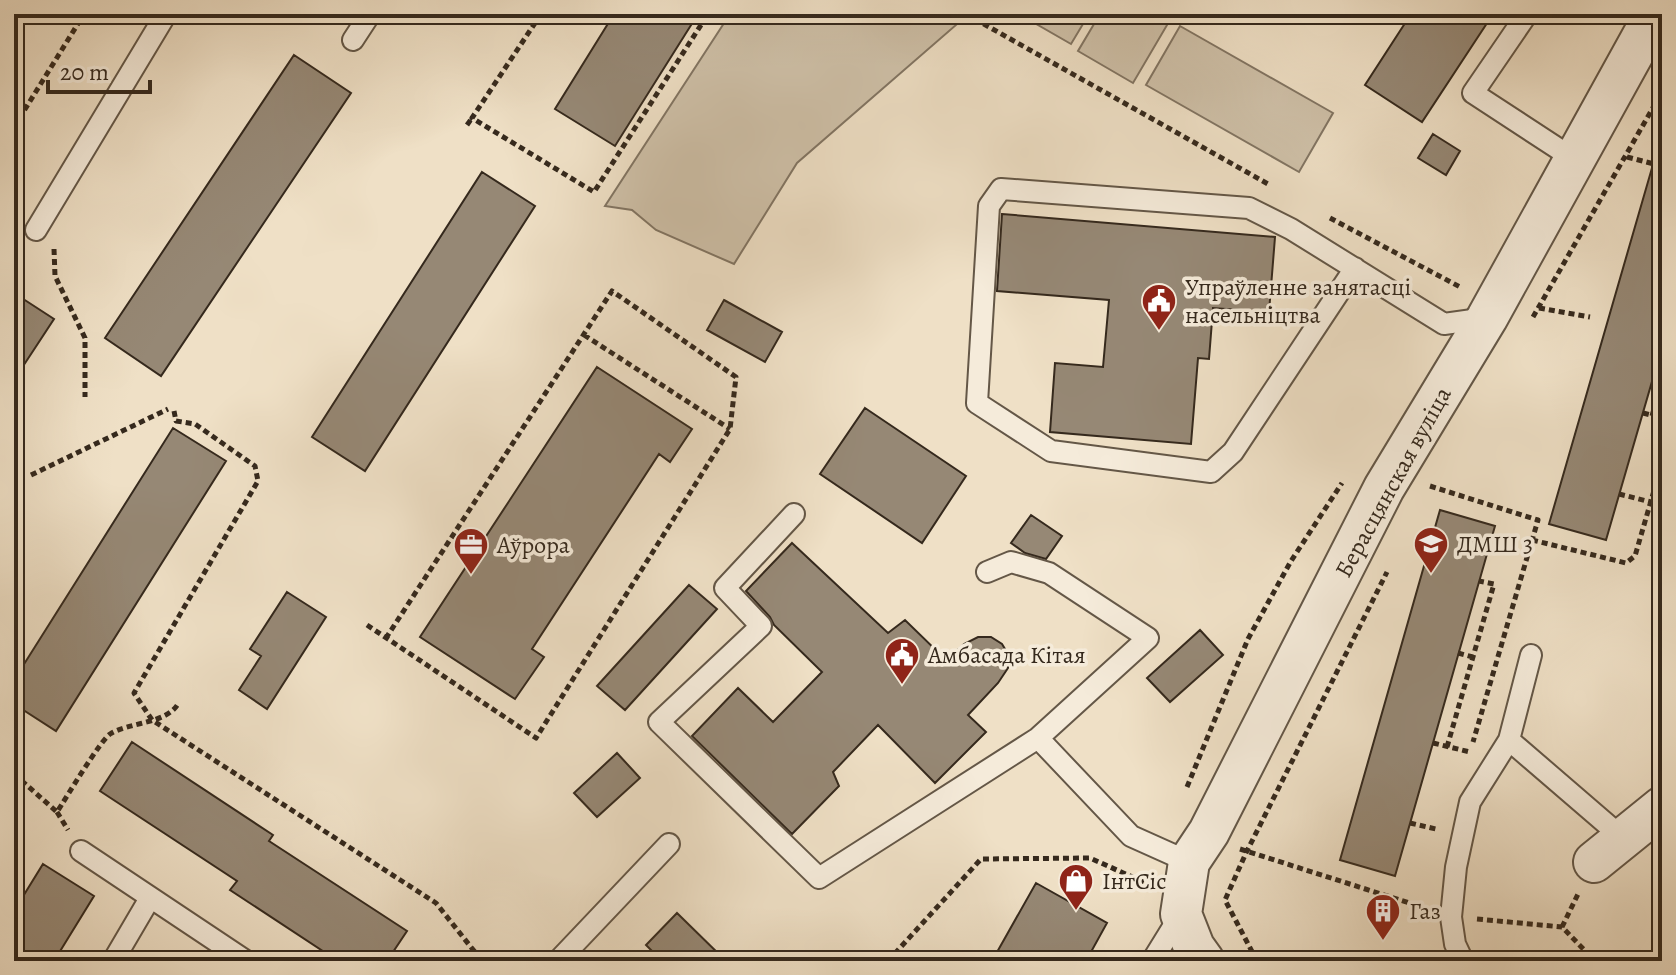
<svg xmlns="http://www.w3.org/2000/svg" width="1676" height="975" font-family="Alegreya,serif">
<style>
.green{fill:#cfc1a9;stroke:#827563;stroke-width:2}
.building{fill:#968875;stroke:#35291d;stroke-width:2}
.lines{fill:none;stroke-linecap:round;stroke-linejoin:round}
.service-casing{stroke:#645747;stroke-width:24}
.minor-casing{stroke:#645747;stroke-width:44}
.path{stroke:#35291d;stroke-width:5;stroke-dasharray:6 4;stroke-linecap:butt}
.service{stroke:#f5ebda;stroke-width:20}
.minor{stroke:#f5ebda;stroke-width:40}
.labels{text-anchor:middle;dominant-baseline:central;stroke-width:7;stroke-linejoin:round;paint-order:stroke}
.poi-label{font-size:24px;fill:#35291d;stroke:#f5ebda;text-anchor:start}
.street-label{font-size:24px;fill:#35291d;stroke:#f5ebda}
</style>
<rect width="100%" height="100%" fill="#efe0c6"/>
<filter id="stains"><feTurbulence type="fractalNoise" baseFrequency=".0025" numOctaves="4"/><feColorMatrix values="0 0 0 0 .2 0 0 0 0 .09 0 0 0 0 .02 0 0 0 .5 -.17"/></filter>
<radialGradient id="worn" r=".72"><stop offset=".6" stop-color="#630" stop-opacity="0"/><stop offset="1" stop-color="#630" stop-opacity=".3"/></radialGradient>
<!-- green -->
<path class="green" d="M 730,14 L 938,14 L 956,25 L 797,163 L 734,264 L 656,230 L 632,210 L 605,206 Z
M 1019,14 L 1089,14 L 1071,44 Z
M 1100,14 L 1159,14 L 1170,20 L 1133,83 L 1078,51 Z
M 1180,26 L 1333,113 L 1299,172 L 1146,85 Z"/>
<!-- building -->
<path class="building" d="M 614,14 L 698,14 L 615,146 L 555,109 Z
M 1411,14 L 1493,14 L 1422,122 L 1365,85 Z
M 294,55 L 351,93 L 161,376 L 105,338 Z
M 1433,134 L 1460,151 L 1446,175 L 1418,158 Z
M 1654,161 L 1662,162 L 1662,347 L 1606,540 L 1549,524 Z
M 482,172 L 535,206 L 365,471 L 312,437 Z
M 1002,214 L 1275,237 L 1269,312 L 1213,308 L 1209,359 L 1198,358 L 1191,444 L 1050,432 L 1055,363 L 1103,367 L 1109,300 L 997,291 Z
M 14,293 L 54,319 L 14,380 Z
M 724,300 L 782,332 L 765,362 L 707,330 Z
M 597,367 L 692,429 L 670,462 L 659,454 L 532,649 L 544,657 L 515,699 L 420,637 Z
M 865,408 L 966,476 L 922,543 L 820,474 Z
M 173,428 L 226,461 L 56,731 L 14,704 L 14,680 Z
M 1440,510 L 1495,526 L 1395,876 L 1340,860 Z
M 1031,515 L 1062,536 L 1046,559 L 1025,553 L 1011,543 Z
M 792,543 L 888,633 L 905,620 L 946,660 L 964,644 L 978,637 L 991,637 L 1002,644 L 1008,654 L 1008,668 L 998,683 L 968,715 L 986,732 L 935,783 L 878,725 L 833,772 L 839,786 L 792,834 L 692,736 L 738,688 L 773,722 L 822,672 L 774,625 L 770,617 L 746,591 Z
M 689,585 L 717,609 L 625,710 L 597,686 Z
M 287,592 L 326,617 L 267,709 L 239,690 L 261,656 L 250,649 Z
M 1200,630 L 1223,655 L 1170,702 L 1147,678 Z
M 132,742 L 273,835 L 269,841 L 407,931 L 387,961 L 338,961 L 230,890 L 237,881 L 100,791 Z
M 617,753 L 640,778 L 597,817 L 574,793 Z
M 43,864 L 94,896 L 54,961 L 14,961 L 14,911 Z
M 1036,883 L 1107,923 L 1086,961 L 992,961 Z
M 677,913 L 726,961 L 662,961 L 646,945 Z"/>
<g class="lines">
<defs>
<path id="service" d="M 1527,14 L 1473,93 L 1574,159
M 353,40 L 370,14
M 36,230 L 166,14
M 1355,268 L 1233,452 L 1211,472 L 1051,451 L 977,403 L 989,206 L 1001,189 L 1249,208 L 1291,229 L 1444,324 L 1487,318
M 794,514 L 725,588 L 761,626 L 659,722 L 819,878 L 1038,738
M 987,572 L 1011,562 L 1049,573 L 1148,638 L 1038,738 L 1131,836 L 1189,862
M 1509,740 L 1624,839
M 81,851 L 246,961
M 113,961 L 150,898
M 558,961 L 669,844
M 1152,961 L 1181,914
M 1463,961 L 1455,944 L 1451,917 L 1456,867 L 1470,802 L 1509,740 L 1531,655"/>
<path id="minor" d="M 1594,862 L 1662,807
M 1204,961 L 1194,947 L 1181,914 L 1189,862 L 1209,832 L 1384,488 L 1487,318 L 1655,14"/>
</defs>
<!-- service casing -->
<use href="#service" class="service-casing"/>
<!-- minor casing -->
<use href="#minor" class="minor-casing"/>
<!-- path -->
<path class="path" d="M 541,14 L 472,118 L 594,192 L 708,14
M 966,14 L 1268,184
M 467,125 L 472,118
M 14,127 L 84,14
M 1627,157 L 1662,166
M 1330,218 L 1462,288
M 54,249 L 55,276 L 85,338 L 85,397
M 1539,308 L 1590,317
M 1533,317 L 1662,92
M 584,335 L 730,429
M 174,411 L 176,421 L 195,424 L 255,466 L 258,481 L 134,693 L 152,720 L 436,903 L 482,961
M 1643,413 L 1662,418
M 1652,416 L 1662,380
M 31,475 L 168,409
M 1430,486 L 1538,520 L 1473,742
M 1619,494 L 1651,502
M 1532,540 L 1626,563 L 1635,556 L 1662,463
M 367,625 L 536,738 L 730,429 L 736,377 L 612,291 L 386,638
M 1458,653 L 1473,657
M 1433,743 L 1470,752
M 1447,747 L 1494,584 L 1479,581
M 14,774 L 57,812 C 66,798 100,741 110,734 C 129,722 166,724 178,704
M 1187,787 L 1248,639 L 1291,561 L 1342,483
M 57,812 L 68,830
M 1410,823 L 1436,829
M 1240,849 L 1425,908
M 1477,919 L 1562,927 L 1595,961
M 1562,927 L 1579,892
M 888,961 L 981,859 L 1090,858 L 1148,884
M 1257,961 L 1225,900 L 1246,853 L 1387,572"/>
<!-- service -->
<use href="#service" class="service"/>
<!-- minor -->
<use href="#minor" class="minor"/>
</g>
<!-- icons -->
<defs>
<symbol id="civic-pin" viewBox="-11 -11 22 30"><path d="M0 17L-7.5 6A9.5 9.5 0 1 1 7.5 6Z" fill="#8f2418" stroke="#f5ebda"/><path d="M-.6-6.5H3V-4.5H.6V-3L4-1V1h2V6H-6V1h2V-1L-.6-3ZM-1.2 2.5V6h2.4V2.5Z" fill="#fff"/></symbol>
<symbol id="school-pin" viewBox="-11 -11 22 30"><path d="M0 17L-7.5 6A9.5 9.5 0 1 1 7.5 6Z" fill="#8f2418" stroke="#f5ebda"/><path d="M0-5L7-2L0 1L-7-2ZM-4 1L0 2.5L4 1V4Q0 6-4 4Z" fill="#fff"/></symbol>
<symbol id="office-pin" viewBox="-11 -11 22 30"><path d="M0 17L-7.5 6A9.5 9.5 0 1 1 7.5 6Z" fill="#8f2418" stroke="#f5ebda"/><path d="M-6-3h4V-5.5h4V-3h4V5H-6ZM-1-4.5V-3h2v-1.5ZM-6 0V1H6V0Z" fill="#fff"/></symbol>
<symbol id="shop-pin" viewBox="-11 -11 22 30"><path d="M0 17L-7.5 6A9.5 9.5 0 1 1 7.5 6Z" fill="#8f2418" stroke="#f5ebda"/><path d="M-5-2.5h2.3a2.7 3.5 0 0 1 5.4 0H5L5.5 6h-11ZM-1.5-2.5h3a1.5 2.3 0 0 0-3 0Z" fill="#fff"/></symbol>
<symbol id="building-pin" viewBox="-11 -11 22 30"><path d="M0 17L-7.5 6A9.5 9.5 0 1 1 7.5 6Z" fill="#8f2418" stroke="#f5ebda"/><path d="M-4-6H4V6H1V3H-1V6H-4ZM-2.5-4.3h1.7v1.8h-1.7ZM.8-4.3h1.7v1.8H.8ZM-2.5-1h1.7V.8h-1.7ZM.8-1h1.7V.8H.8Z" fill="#fff"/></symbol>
</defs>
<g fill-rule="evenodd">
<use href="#civic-pin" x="1139" y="281" width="40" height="54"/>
<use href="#school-pin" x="1411" y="524" width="40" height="54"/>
<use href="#office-pin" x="451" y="525" width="40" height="54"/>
<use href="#civic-pin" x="882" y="635" width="40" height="54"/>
<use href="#shop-pin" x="1056" y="861" width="40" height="54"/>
<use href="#building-pin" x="1363" y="891" width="40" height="54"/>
</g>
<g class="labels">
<!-- poi labels -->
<g class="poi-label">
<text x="1185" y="287">Упраўленне занятасці<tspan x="1185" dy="28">насельніцтва</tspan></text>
<text x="1457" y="544">ДМШ 3</text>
<text x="497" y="545">Аўрора</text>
<text x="928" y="655">Амбасада Кітая</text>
<text x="1102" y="881">ІнтСіс</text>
<text x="1409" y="911">Газ</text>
</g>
<!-- street labels -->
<g class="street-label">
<text transform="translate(1393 482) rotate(-61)">Берасцянская вуліца</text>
</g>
</g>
<!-- margin -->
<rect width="1676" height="975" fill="none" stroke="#efe0c6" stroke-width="48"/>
<rect x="16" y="16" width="1644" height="943" fill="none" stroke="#35291d" stroke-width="4"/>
<rect x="24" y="24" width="1628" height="927" fill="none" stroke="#35291d" stroke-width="2"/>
<!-- scale -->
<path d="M48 80v12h102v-12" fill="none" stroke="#35291d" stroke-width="4"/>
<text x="60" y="80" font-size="24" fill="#35291d" stroke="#f5ebda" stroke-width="6" paint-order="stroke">20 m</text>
<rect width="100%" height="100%" filter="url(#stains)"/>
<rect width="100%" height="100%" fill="url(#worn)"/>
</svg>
